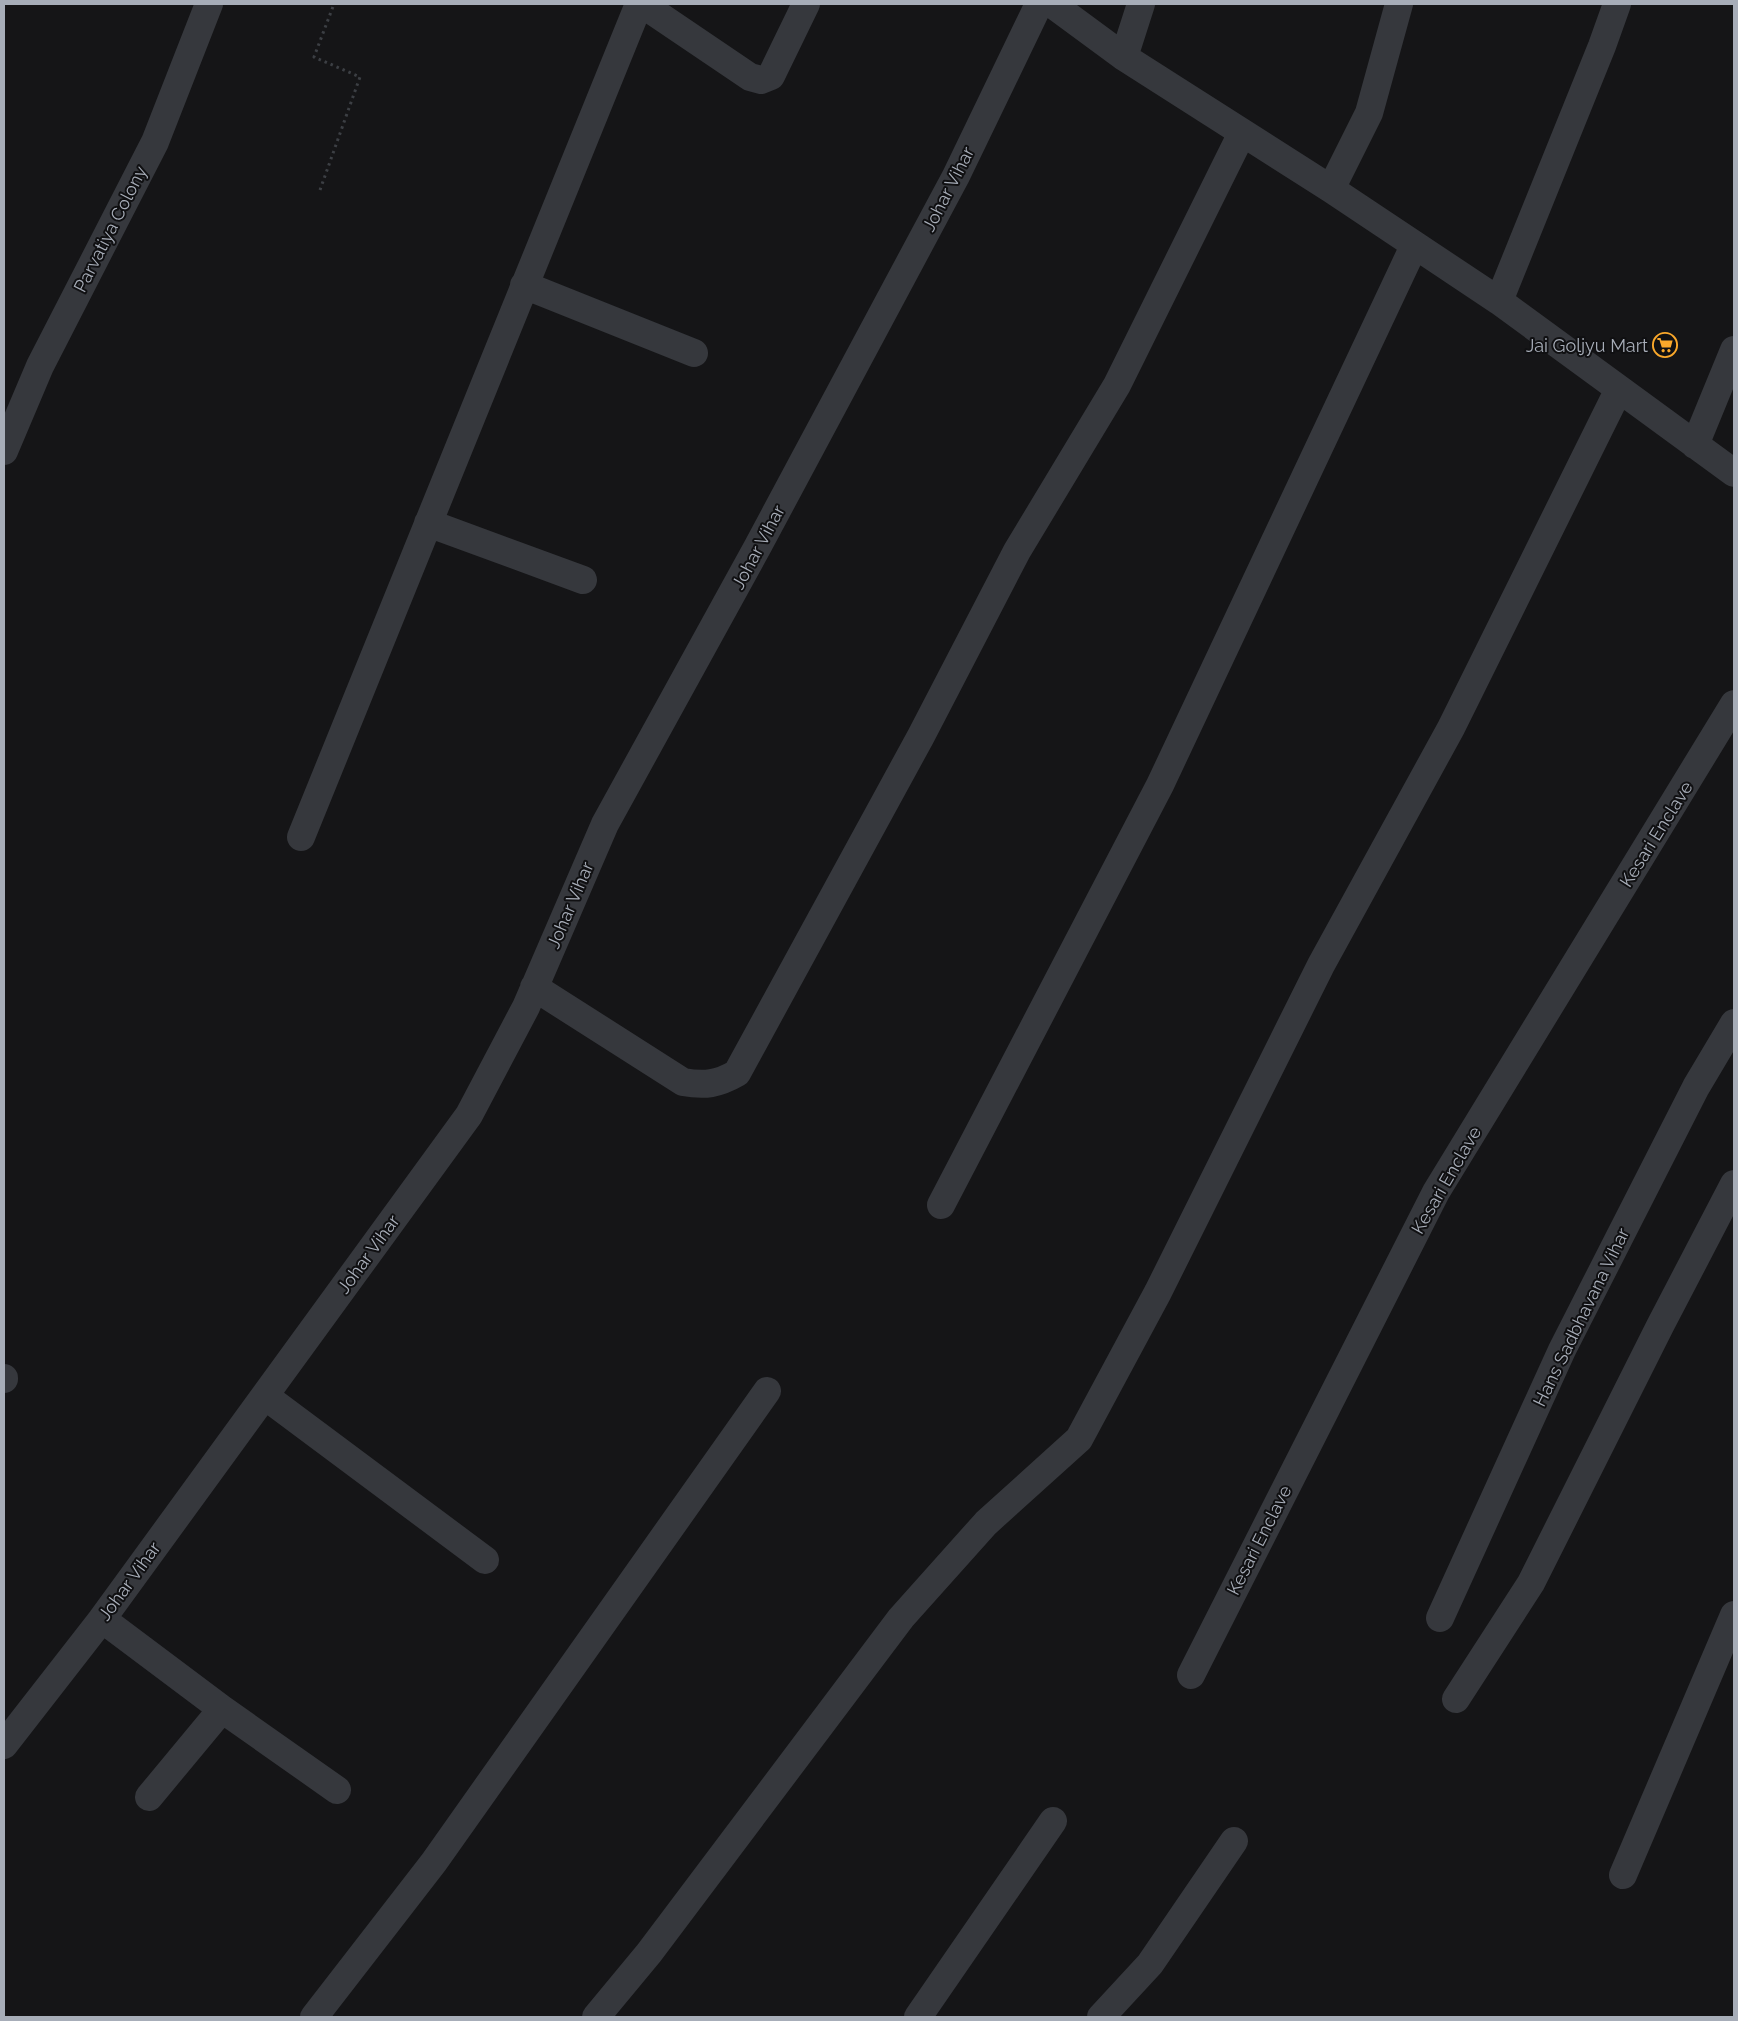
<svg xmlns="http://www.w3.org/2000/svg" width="1738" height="2021" font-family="Raleway,sans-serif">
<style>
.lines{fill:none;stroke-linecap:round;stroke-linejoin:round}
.path{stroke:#3c3f44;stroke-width:3;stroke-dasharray:2.5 4;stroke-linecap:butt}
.street{stroke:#36383d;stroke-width:28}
.labels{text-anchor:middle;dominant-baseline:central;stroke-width:4;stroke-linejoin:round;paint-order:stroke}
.street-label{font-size:18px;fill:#a7adb8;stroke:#101012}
.poi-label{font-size:18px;fill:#a7adb8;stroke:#101012;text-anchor:end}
</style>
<rect width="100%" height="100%" fill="#151517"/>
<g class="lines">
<!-- path -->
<path class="path" d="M 320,190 L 360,77 L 314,57 L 334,4"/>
<!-- street -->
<path class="street" d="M 642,4 L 750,77 L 761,80 L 771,76 L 806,4
M 1052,4 L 1124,57 L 1331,189 L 1499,301 L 1734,473
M 1124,57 L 1141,4
M 1331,189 L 1369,113 L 1399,4
M 524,285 L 694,353
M 1499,301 L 1602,46 L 1617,4
M 1695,445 L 1734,350
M 4,451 L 40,366 L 155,142 L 209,4
M 428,523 L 583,580
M 301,837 L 639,4
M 534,987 L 683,1082 C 705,1086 718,1084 737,1073 L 921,736 L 1017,551 L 1117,385 L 1242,133
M 941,1205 L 1160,785 L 1414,246
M 4,1379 L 4,1378
M 265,1396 L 485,1560
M 1440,1618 L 1562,1350 L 1696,1087 L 1734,1023
M 102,1619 L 222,1709 L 337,1790
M 1191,1675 L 1436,1192 L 1734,704
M 1456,1699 L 1531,1583 L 1660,1326 L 1734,1184
M 4,1745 L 102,1619 L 469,1115 L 526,1007 L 605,824 L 758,546 L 956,176 L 1039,4
M 149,1797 L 222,1709
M 1623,1875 L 1734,1615
M 314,2017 L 434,1862 L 767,1391
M 596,2017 L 649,1953 L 901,1618 L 986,1523 L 1079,1439 L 1158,1292 L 1321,965 L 1451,728 L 1619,389
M 918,2017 L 1053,1821
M 1101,2017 L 1150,1964 L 1234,1841"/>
</g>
<!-- icons -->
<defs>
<symbol id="supermarket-ring" viewBox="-11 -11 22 22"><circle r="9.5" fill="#101012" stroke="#faa82b" stroke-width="1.5"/><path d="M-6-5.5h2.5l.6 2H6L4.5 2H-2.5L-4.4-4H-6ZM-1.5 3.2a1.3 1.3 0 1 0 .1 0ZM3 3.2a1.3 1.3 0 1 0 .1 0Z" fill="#faa82b"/></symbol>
</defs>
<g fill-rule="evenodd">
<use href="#supermarket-ring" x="1651" y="331" width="28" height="28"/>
</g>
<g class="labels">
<!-- street labels -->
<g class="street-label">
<text transform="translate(948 189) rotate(-63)">Johar Vihar</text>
<text transform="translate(110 229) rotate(-63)">Parvatiya Colony</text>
<text transform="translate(758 547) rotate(-62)">Johar Vihar</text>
<text transform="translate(1656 834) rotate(-58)">Kesari Enclave</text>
<text transform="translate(570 905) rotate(-67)">Johar Vihar</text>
<text transform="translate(1446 1180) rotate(-60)">Kesari Enclave</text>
<text transform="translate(368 1254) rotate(-54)">Johar Vihar</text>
<text transform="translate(1581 1317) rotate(-64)">Hans Sadbhavana Vihar</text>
<text transform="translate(1259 1540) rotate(-63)">Kesari Enclave</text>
<text transform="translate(129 1581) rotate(-54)">Johar Vihar</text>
</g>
<!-- poi labels -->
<g class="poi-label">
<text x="1648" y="345">Jai Goljyu Mart</text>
</g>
</g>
<!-- border -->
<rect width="1738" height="2021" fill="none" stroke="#a7adb8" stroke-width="10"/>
</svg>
